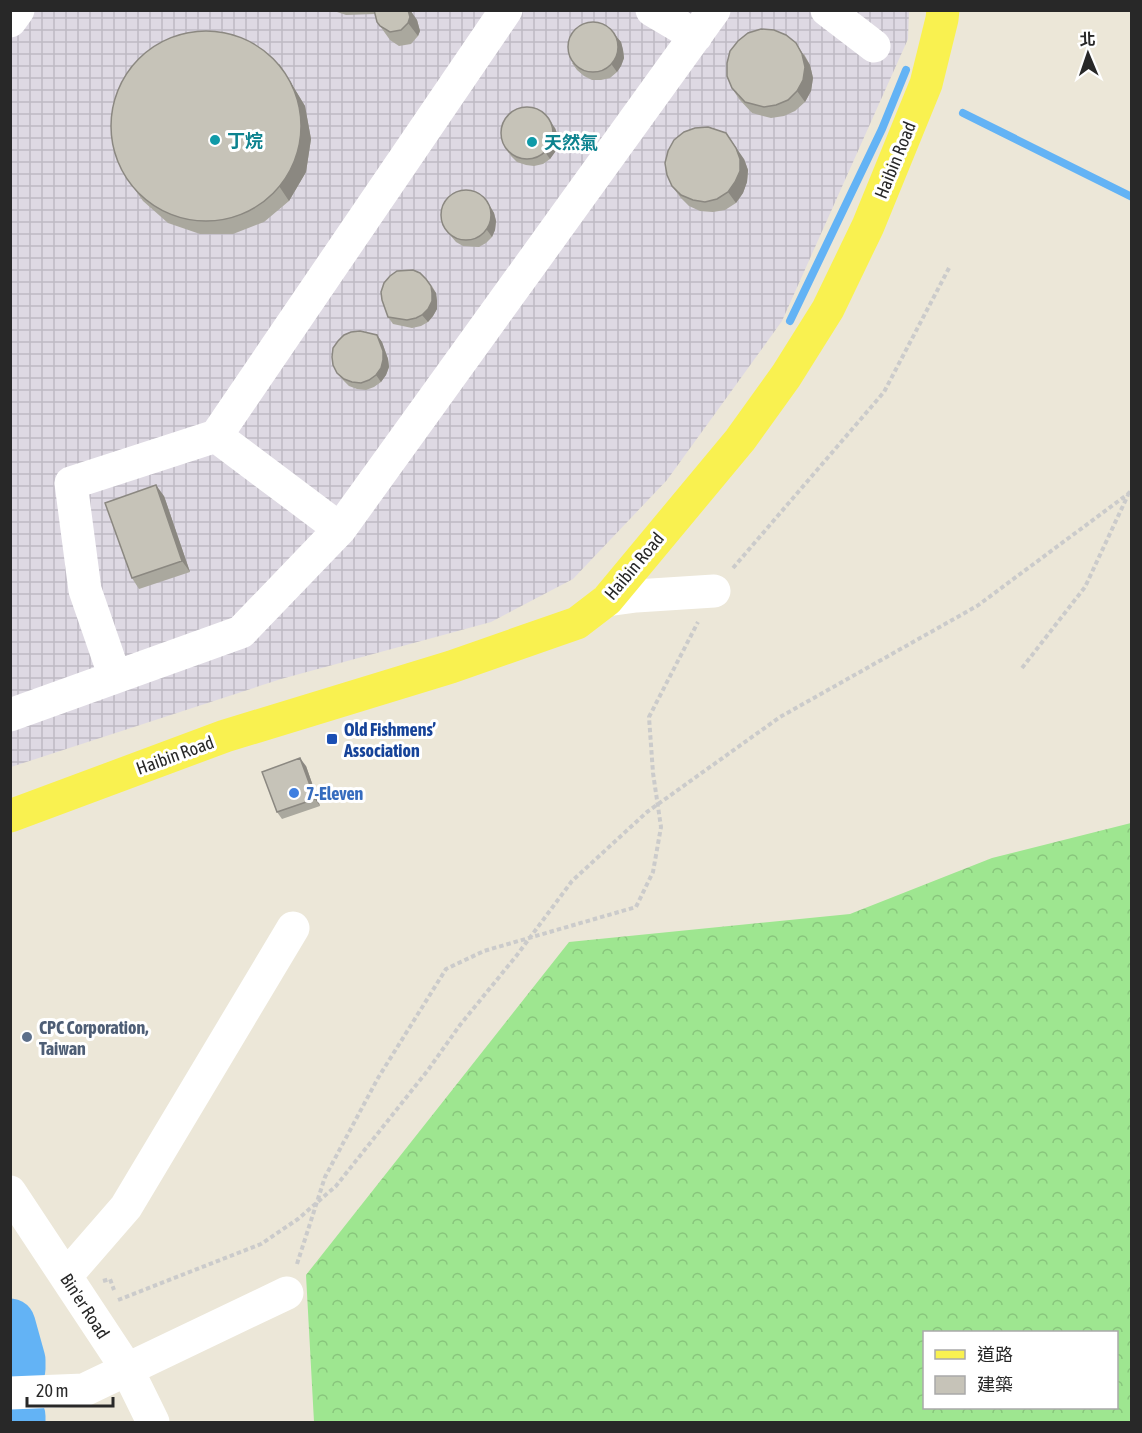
<svg xmlns="http://www.w3.org/2000/svg" width="1142" height="1433" font-family="'Asap Condensed','Noto Sans TC',sans-serif">
<style>
.industrial{fill:url(#industrial-grid)}
.forest{fill:url(#forest-crowns);fill-rule:evenodd}
.lines{fill:none;stroke-linecap:round;stroke-linejoin:round}
.stream{stroke:#63b3f5;stroke-width:8}
.river{stroke:#63b3f5;stroke-width:51}
.path{stroke:#cbcbcb;stroke-width:4;stroke-dasharray:4.5 3;stroke-linecap:butt}
.minor{stroke:#fff;stroke-width:33}
.major{stroke:#f9f150;stroke-width:33}
.wall{fill:#aaa89e}
.shaded-wall{fill:#8b8881}
.building{fill:#c6c3b8;stroke:#8b8881;stroke-width:1.5}
.culture-dot{fill:#0f9aa8;stroke:#fff;stroke-width:2}
.transit-dot{fill:#1a4fb4;stroke:#fff;stroke-width:2}
.shop-dot{fill:#3f7fe0;stroke:#fff;stroke-width:2}
.service-dot{fill:#5c6f8a;stroke:#fff;stroke-width:2}
.labels{text-anchor:middle;dominant-baseline:central;stroke-width:6;stroke-linejoin:round;paint-order:stroke}
.culture-label{font-size:18px;font-weight:bold;fill:#0d838f;stroke:#fff;text-anchor:start}
.street-label{font-size:18px;fill:#282828;stroke:#fff}
.transit-label{font-size:18px;font-weight:bold;fill:#164399;stroke:#fff;text-anchor:start}
.shop-label{font-size:18px;font-weight:bold;fill:#366cbe;stroke:#fff;text-anchor:start}
.service-label{font-size:18px;font-weight:bold;fill:#4e5e75;stroke:#fff;text-anchor:start}
</style>
<defs>
<pattern id="industrial-grid" width="8" height="8" patternUnits="userSpaceOnUse" patternTransform="scale(1.5)"><rect width="8" height="8" fill="#ded9e3"/><path d="M0 4h8M4 0v8" fill="none" stroke="#bebac3"/></pattern>
<pattern id="forest-crowns" width="20" height="18" patternUnits="userSpaceOnUse" patternTransform="scale(1.5)"><rect width="20" height="18" fill="#9ee690"/><path d="M2 6a3 3 0 1 1 6 0M12 15a3 3 0 1 1 6 0" fill="none" stroke="#88c57c"/></pattern>
</defs>
<rect width="100%" height="100%" fill="#ece7d8"/>
<!-- industrial -->
<path class="industrial" d="M 10,11 L 909,11 L 908,39 L 782,321 L 667,480 L 573,579 L 491,622 L 281,679 L 11,767 Z"/>
<!-- forest -->
<path class="forest" d="M 1131,823 L 1131,1422 L 314,1422 L 306,1275 L 569,942 L 850,914 L 992,858 ZM 924,1332 L 1116,1332 L 1116,1408 L 924,1408 Z"/>
<g class="lines">
<!-- stream -->
<path class="stream" d="M 963,113 L 1132,197
M 790,321 L 882,129 L 906,70"/>
<!-- river -->
<path class="river" d="M 10,1324 L 20,1360 L 20,1369
M 20,1422 L 20,1416"/>
<!-- path -->
<path class="path" d="M 733,568 L 884,392 L 949,268
M 1022,668 L 1085,587 L 1128,495
M 297,1264 L 325,1177 L 378,1078 L 446,969 L 484,951 L 636,907 L 653,872 L 661,827 L 653,773 L 649,717 L 698,622
M 103,1281 L 110,1279 L 114,1290
M 118,1300 L 261,1244 L 298,1219 L 336,1186 L 428,1070 L 460,1025 L 517,955 L 572,881 L 647,812 L 780,717 L 977,606 L 1128,494 L 1132,490"/>
<!-- minor -->
<path class="minor" d="M 652,10 L 696,36
M 827,10 L 874,46
M 10,21 L 18,10
M 216,436 L 506,10
M 607,600 L 636,596 L 714,591
M 115,677 L 85,590 L 71,483 L 216,436 L 340,529
M 10,715 L 241,632 L 340,529 L 714,10
M 10,1192 L 127,1369 L 153,1422
M 66,1276 L 126,1207 L 293,928
M 10,1393 L 84,1390 L 287,1293"/>
<!-- major -->
<path class="major" d="M 10,816 L 225,736 L 451,667 L 577,623 L 607,600 L 740,440 L 786,376 L 828,309 L 868,226 L 926,84 L 942,19 L 943,10"/>
</g>
<!-- wall -->
<path class="wall" d="M 331,10 L 410,10 L 417,20 L 420,31 L 418,36 L 411,44 L 399,46 L 390,40 L 380,26 L 375,14 L 346,15 Z
M 615,35 L 621,42 L 623,50 L 624,58 L 621,66 L 617,72 L 610,78 L 601,80 L 592,80 L 584,76 L 577,70 L 572,63 Z
M 804,54 L 810,65 L 813,78 L 811,91 L 805,102 L 795,111 L 784,116 L 771,118 L 752,113 L 739,99 L 732,88 Z
M 279,64 L 288,78 L 305,106 L 311,139 L 306,172 L 289,201 L 264,222 L 233,234 L 200,234 L 168,223 L 143,201 L 133,187 Z
M 555,128 L 558,136 L 558,145 L 555,152 L 550,159 L 543,164 L 534,166 L 526,165 L 517,162 L 511,156 L 506,148 Z
M 744,159 L 748,170 L 747,182 L 743,193 L 736,203 L 725,210 L 713,212 L 700,211 L 689,206 L 680,197 L 672,186 Z
M 490,206 L 494,213 L 496,221 L 495,230 L 492,237 L 486,243 L 479,247 L 463,246 L 456,242 L 445,229 Z
M 432,286 L 436,293 L 437,301 L 437,309 L 433,316 L 428,322 L 421,326 L 412,328 L 393,324 L 388,317 Z
M 377,335 L 382,342 L 388,359 L 389,367 L 386,375 L 381,382 L 374,387 L 366,390 L 357,389 L 349,386 L 343,380 L 337,373 Z
M 164,496 L 190,572 L 139,589 L 132,578 Z
M 306,766 L 320,806 L 282,819 L 277,812 Z"/>
<!-- shaded-wall -->
<path class="shaded-wall" d="M 408,10 L 410,10 L 417,20 L 420,31 L 418,36 L 408,23 Z
M 615,35 L 621,42 L 623,50 L 624,58 L 621,66 L 617,72 L 612,65 Z
M 796,43 L 810,65 L 813,78 L 811,91 L 805,102 L 797,91 Z
M 279,64 L 288,78 L 305,106 L 311,139 L 306,172 L 289,201 L 279,186 Z
M 550,121 L 555,128 L 558,136 L 558,145 L 555,152 L 550,159 L 545,152 Z
M 726,133 L 744,159 L 748,170 L 747,182 L 743,193 L 736,203 L 728,192 Z
M 485,198 L 494,213 L 496,221 L 495,230 L 492,237 L 487,230 Z
M 426,279 L 436,293 L 437,301 L 437,309 L 433,316 L 428,322 L 422,315 Z
M 377,335 L 382,342 L 388,359 L 389,367 L 386,375 L 381,382 L 376,375 Z
M 156,485 L 164,496 L 190,572 L 182,561 Z
M 300,758 L 306,766 L 320,806 L 315,799 Z"/>
<!-- building -->
<path class="building" d="M 374,10 L 408,10 L 410,17 L 408,23 L 401,30 L 390,32 L 380,26 L 377,22 Z
M568 47a25 25 0 1 1 50 0a25 25 0 1 1-50 0Z
M 761,29 L 774,30 L 786,35 L 796,43 L 802,54 L 805,67 L 803,80 L 797,91 L 788,100 L 776,105 L 764,107 L 745,102 L 732,88 L 727,76 L 727,63 L 730,51 L 738,41 L 748,33 Z
M111 126a95 95 0 1 1 190 0a95 95 0 1 1-190 0Z
M501 133a26 26 0 1 1 52 0a26 26 0 1 1-52 0Z
M 708,127 L 726,133 L 736,148 L 740,159 L 740,171 L 735,182 L 728,192 L 717,199 L 705,202 L 693,200 L 681,195 L 672,186 L 667,175 L 665,163 L 668,151 L 674,140 L 684,132 L 695,128 Z
M441 215a25 25 0 1 1 50 0a25 25 0 1 1-50 0Z
M 413,270 L 420,273 L 426,279 L 431,286 L 432,293 L 432,301 L 428,309 L 422,315 L 416,318 L 407,320 L 388,317 L 382,300 L 381,292 L 384,283 L 390,276 L 397,271 Z
M 360,331 L 377,335 L 383,351 L 383,360 L 381,368 L 376,375 L 369,380 L 361,383 L 352,382 L 344,379 L 337,373 L 333,365 L 332,357 L 333,348 L 338,341 L 344,335 L 351,332 Z
M 156,485 L 182,561 L 132,578 L 105,503 Z
M 300,758 L 315,799 L 277,812 L 262,772 Z"/>
<!-- markers -->
<g class="culture-dot">
<circle cx="215" cy="140" r="6"/>
<circle cx="532" cy="142" r="6"/>
</g>
<rect class="transit-dot" x="326" y="733" width="12" height="12" rx="3"/>
<circle class="shop-dot" cx="294" cy="793" r="6"/>
<circle class="service-dot" cx="27" cy="1037" r="6"/>
<g class="labels">
<!-- culture labels -->
<g class="culture-label">
<text x="227" y="140">丁烷</text>
<text x="544" y="142">天然氣</text>
</g>
<!-- street labels -->
<g class="street-label">
<text transform="translate(895 160) rotate(-68)">Haibin Road</text>
<text transform="translate(634 566) rotate(-50)">Haibin Road</text>
<text transform="translate(175 755) rotate(-20)">Haibin Road</text>
<text transform="translate(85 1306) rotate(57)">Bin'er Road</text>
</g>
<!-- transit labels -->
<g class="transit-label">
<text x="344" y="729">Old Fishmens’<tspan x="344" dy="21">Association</tspan></text>
</g>
<!-- shop labels -->
<g class="shop-label">
<text x="306" y="793">7-Eleven</text>
</g>
<!-- service labels -->
<g class="service-label">
<text x="39" y="1027">CPC Corporation,<tspan x="39" dy="21">Taiwan</tspan></text>
</g>
</g>
<!-- border -->
<rect width="1142" height="1433" fill="none" stroke="#282828" stroke-width="24"/>
<!-- legend -->
<rect x="923" y="1331" width="195" height="78" fill="#ffffff" stroke="#a9a9a9" stroke-width="1.5"/>
<rect x="935" y="1350" width="30" height="9" fill="#f9f150" stroke="#a9a9a9" stroke-width="1.5"/>
<text x="977" y="1361" font-size="18" fill="#282828">道路</text>
<rect x="935" y="1376" width="30" height="18" fill="#c6c3b8" stroke="#a9a9a9" stroke-width="1.5"/>
<text x="977" y="1391" font-size="18" fill="#282828">建築</text>
<!-- north arrow -->
<g transform="translate(1088 54) rotate(358)" stroke="#ffffff" stroke-width="4.5" paint-order="stroke">
<path d="M0-4.5L10 22L0 15L-10 22Z" fill="#282828"/>
<text y="-9" font-size="16" font-weight="bold" text-anchor="middle" fill="#282828">北</text>
</g>
<!-- scale -->
<path d="M27 1397v9h86v-9" fill="none" stroke="#282828" stroke-width="3"/>
<text x="36" y="1397" font-size="18" fill="#282828" stroke="#ffffff" stroke-width="4.5" paint-order="stroke">20 m</text>
</svg>
